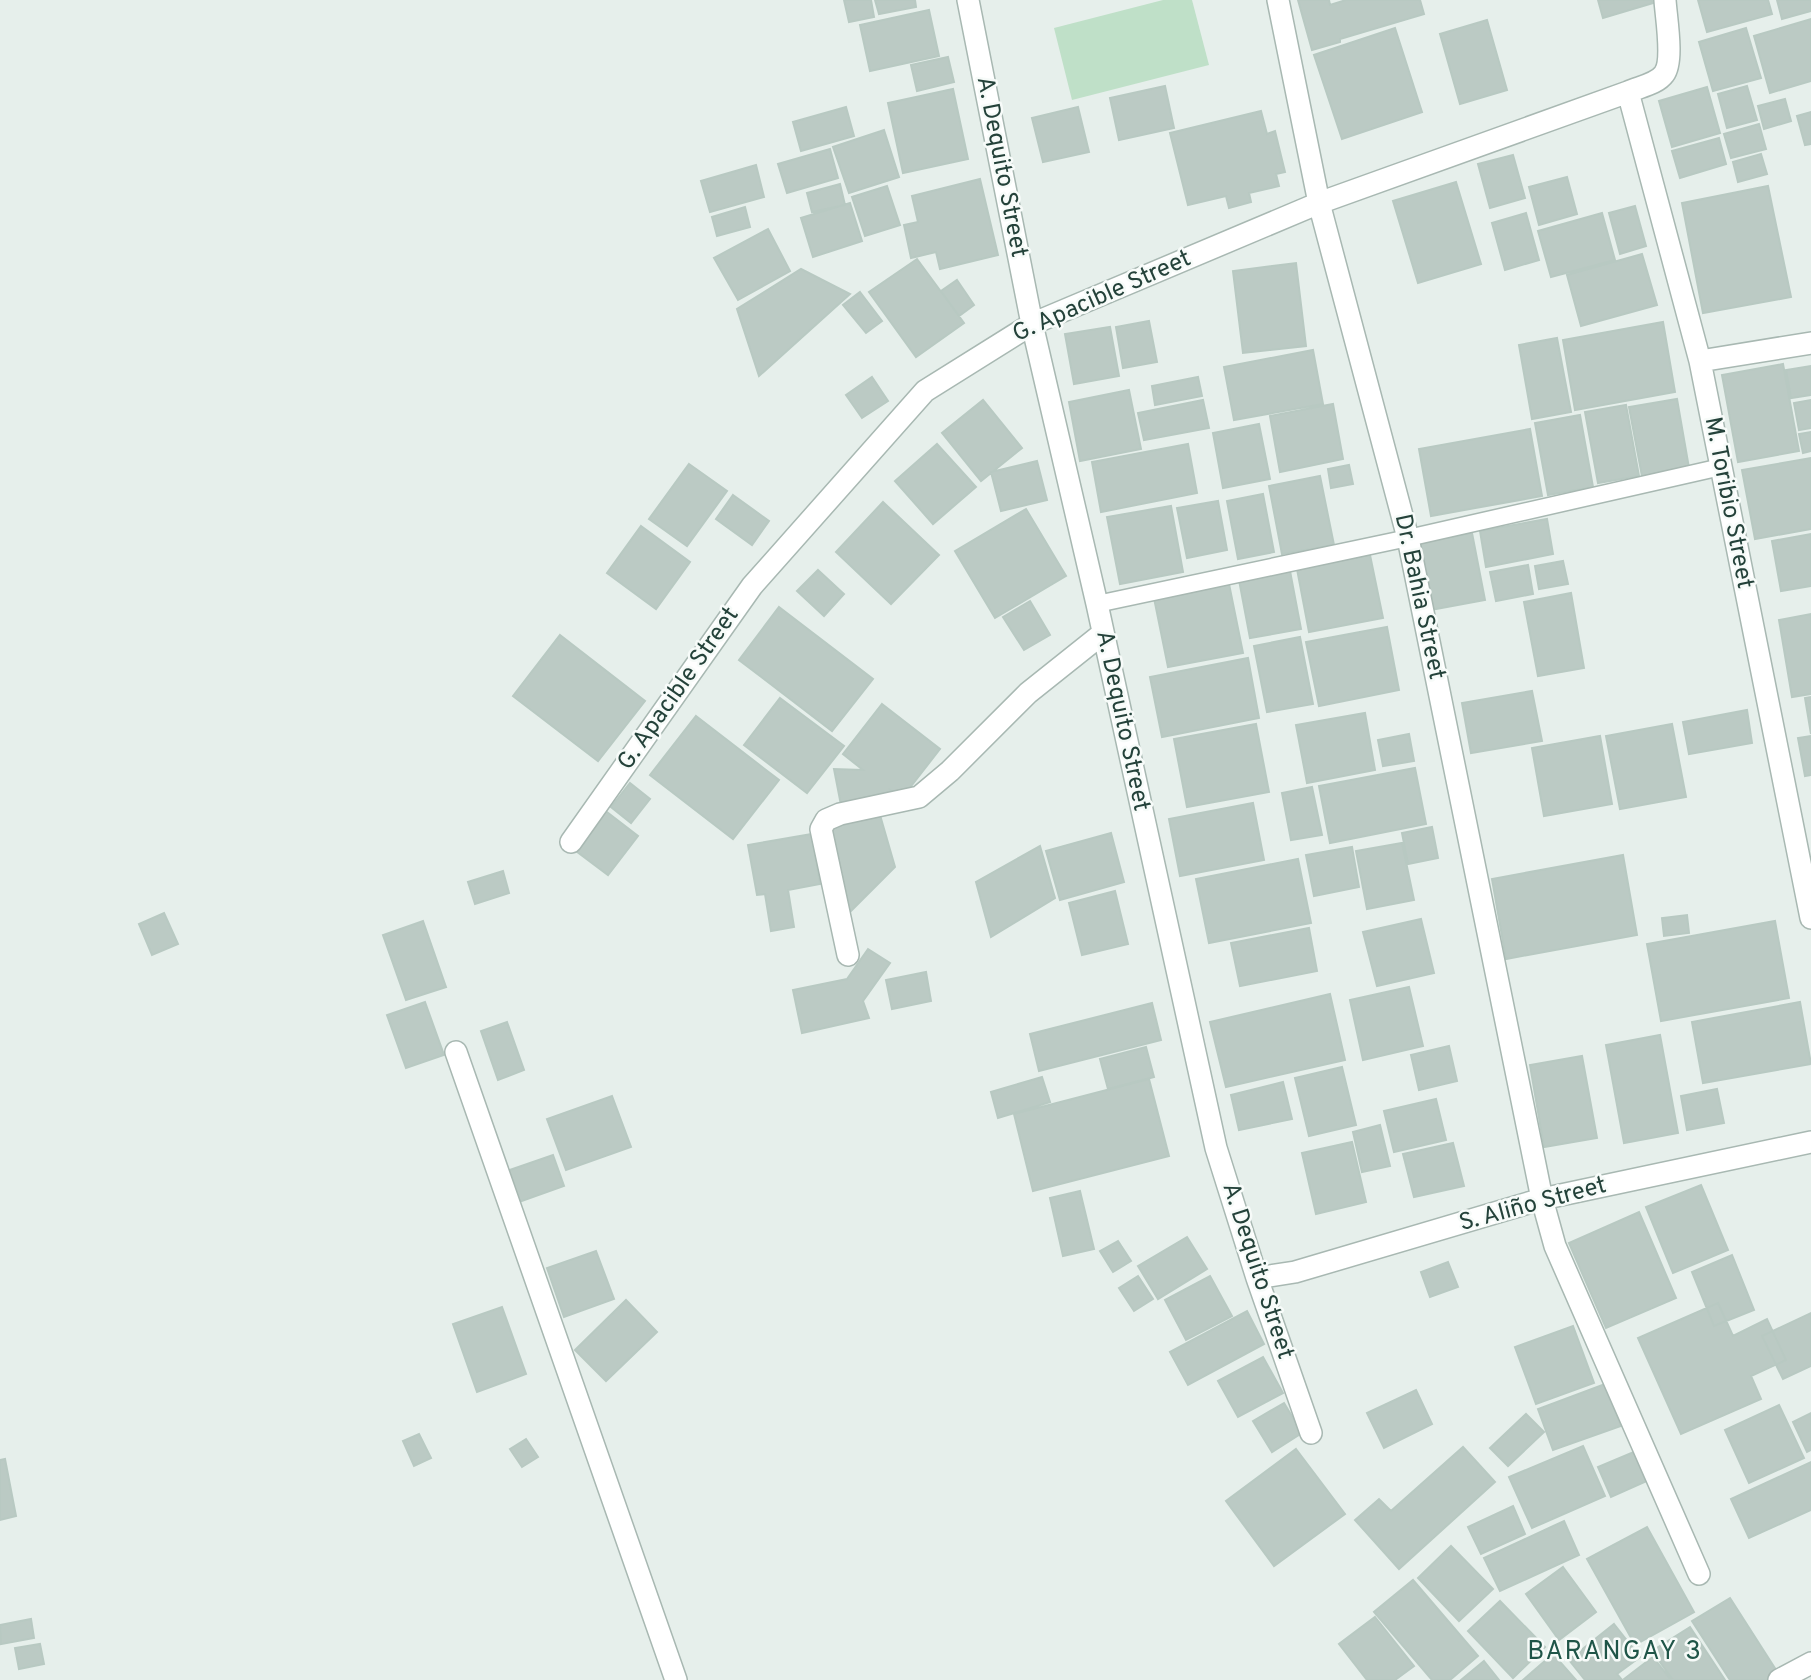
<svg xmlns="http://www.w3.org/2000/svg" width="1811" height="1680" font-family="Overpass,sans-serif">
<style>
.green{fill:#bfe0c8}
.building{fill:#bbcac4;stroke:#b8c9c2;stroke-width:2}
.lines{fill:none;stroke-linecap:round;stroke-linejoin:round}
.service-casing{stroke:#a8b8b2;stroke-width:19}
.minor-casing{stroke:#a8b8b2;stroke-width:24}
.service{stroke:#fff;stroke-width:16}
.minor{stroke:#fff;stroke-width:21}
.labels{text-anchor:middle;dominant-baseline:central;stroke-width:5;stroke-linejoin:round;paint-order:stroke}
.street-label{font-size:24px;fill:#24423a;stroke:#f7fbf9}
.neighbourhood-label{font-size:26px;letter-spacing:2px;fill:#1f5548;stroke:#f7fbf9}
</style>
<rect width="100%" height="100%" fill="#e6efeb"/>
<!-- green -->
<path class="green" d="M 1163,0 L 1192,0 L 1209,65 L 1072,100 L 1054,28 Z"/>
<!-- building -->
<path class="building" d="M 844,0 L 871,0 L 874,17 L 849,22 Z
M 875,0 L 915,0 L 916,7 L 879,14 Z
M 1298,0 L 1329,0 L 1330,5 L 1346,0 L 1420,0 L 1424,14 L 1340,39 L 1340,42 L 1312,50 Z
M 1598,0 L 1652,0 L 1653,3 L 1603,18 Z
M 1698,0 L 1768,0 L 1772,14 L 1707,32 Z
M 1777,0 L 1811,0 L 1811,11 L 1782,19 Z
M 929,10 L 939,56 L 870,71 L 860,25 Z
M 1811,19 L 1811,81 L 1770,93 L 1754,36 Z
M 1487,20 L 1507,90 L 1460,104 L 1440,34 Z
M 1395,28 L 1422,112 L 1342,139 L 1314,55 Z
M 1746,28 L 1761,78 L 1713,91 L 1699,42 Z
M 948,57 L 954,82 L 917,91 L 911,65 Z
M 1165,86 L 1174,128 L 1119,140 L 1110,98 Z
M 1747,86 L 1757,120 L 1727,128 L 1718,94 Z
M 1707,87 L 1720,133 L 1672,147 L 1659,101 Z
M 953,89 L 968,159 L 903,173 L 888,103 Z
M 1785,99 L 1791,121 L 1764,129 L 1758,106 Z
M 846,107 L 854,136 L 801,151 L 793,122 Z
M 1078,107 L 1089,152 L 1043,162 L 1032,118 Z
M 1261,111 L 1267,134 L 1275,131 L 1285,172 L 1276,174 L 1279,186 L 1249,193 L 1251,202 L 1229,208 L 1226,196 L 1188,205 L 1170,133 Z
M 1811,112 L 1811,144 L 1805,145 L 1797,116 Z
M 1759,124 L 1766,149 L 1731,158 L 1724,134 Z
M 884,130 L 899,177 L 849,193 L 833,147 Z
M 1719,138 L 1726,164 L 1680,178 L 1672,151 Z
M 830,149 L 838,178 L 787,193 L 778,164 Z
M 1761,154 L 1767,174 L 1738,182 L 1733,162 Z
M 1513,155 L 1525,198 L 1490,208 L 1478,164 Z
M 756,165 L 764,197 L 710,212 L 701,181 Z
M 1567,177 L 1577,214 L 1539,225 L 1529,187 Z
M 980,179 L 998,255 L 940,269 L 936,252 L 911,258 L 904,225 L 918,222 L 912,196 Z
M 1456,182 L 1481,264 L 1418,283 L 1393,201 Z
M 840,184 L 845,205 L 812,212 L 807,193 Z
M 887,186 L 900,225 L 865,236 L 852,197 Z
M 1768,186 L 1791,297 L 1703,313 L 1682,203 Z
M 850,203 L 862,241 L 813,257 L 801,218 Z
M 1635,206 L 1646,246 L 1620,254 L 1609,213 Z
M 745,207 L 750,227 L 717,236 L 712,217 Z
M 1526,213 L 1539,260 L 1505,270 L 1492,223 Z
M 1602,213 L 1615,260 L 1551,277 L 1538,231 Z
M 768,229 L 790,271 L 738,300 L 714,258 Z
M 1642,254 L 1657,305 L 1581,326 L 1567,275 Z
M 917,259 L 964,323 L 916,357 L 869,292 Z
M 1296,263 L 1306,346 L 1243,353 L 1233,271 Z
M 801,269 L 850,294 L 759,376 L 737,309 Z
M 957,280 L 974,305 L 959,316 L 941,291 Z
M 860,292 L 882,321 L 866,333 L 843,305 Z
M 1149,321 L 1157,362 L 1123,368 L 1116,327 Z
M 1663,322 L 1675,392 L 1575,410 L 1563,340 Z
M 1110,327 L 1119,376 L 1074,384 L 1065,334 Z
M 1557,338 L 1571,412 L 1532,419 L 1519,345 Z
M 1313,350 L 1323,404 L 1234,420 L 1224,367 Z
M 1783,364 L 1799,451 L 1738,462 L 1722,375 Z
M 1811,366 L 1811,395 L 1791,398 L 1786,370 Z
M 872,377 L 888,401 L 862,418 L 846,395 Z
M 1198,377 L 1202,396 L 1155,405 L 1152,386 Z
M 1129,390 L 1141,449 L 1080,461 L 1069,402 Z
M 1677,399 L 1689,468 L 1642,476 L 1629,407 Z
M 983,400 L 1022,448 L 981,481 L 942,433 Z
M 1203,400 L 1209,428 L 1144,440 L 1138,413 Z
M 1811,400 L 1811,428 L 1799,430 L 1794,403 Z
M 1333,404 L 1343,459 L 1280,472 L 1270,416 Z
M 1626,405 L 1639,476 L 1598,483 L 1585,412 Z
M 1580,415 L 1593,487 L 1548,495 L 1535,423 Z
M 1259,424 L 1270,479 L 1223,488 L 1213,433 Z
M 1530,429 L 1542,496 L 1431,516 L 1419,449 Z
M 1811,432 L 1811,451 L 1803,453 L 1799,434 Z
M 937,444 L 976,487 L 933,524 L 895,481 Z
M 1188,444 L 1197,493 L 1101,512 L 1092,462 Z
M 1811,458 L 1811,529 L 1755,539 L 1742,470 Z
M 1037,461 L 1047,500 L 1001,511 L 991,472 Z
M 689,464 L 727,491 L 687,546 L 649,519 Z
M 1349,465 L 1353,484 L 1331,488 L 1328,469 Z
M 1320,476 L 1334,545 L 1282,554 L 1269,486 Z
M 1263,494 L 1274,552 L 1238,559 L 1227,501 Z
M 733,495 L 769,521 L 752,545 L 716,519 Z
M 1218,501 L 1227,550 L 1187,558 L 1177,508 Z
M 883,502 L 939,555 L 891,604 L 836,552 Z
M 1171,506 L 1183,572 L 1120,584 L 1107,517 Z
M 1026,509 L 1066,576 L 995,618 L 955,551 Z
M 1547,519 L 1553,554 L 1486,567 L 1480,531 Z
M 641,526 L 690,562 L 656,609 L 607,573 Z
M 1472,533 L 1485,600 L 1425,611 L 1413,544 Z
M 1811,534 L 1811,586 L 1781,591 L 1772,541 Z
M 1370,555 L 1383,618 L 1309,632 L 1297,569 Z
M 1563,561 L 1568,584 L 1539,589 L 1535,566 Z
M 1528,565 L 1533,594 L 1496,601 L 1490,572 Z
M 818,570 L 844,594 L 824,616 L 797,591 Z
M 1290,571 L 1301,629 L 1250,638 L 1239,580 Z
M 1229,584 L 1243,653 L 1168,667 L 1154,598 Z
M 1571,593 L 1584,668 L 1538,676 L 1524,602 Z
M 1030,601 L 1050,635 L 1024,650 L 1003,617 Z
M 779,607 L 873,679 L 832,731 L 739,660 Z
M 1811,614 L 1811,694 L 1792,697 L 1779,620 Z
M 1387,627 L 1399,690 L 1319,706 L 1306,642 Z
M 560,635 L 645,701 L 598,761 L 513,696 Z
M 1300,637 L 1313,704 L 1267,712 L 1254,646 Z
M 1248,658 L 1259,718 L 1162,737 L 1150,677 Z
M 1532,691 L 1542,741 L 1471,753 L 1462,703 Z
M 1811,697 L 1811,734 L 1805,698 Z
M 780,698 L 844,746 L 807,793 L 744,745 Z
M 882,704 L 940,749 L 901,799 L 890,790 L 891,797 L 841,805 L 834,769 L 863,770 L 843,754 Z
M 1747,710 L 1752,743 L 1689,754 L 1683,722 Z
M 1365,713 L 1375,770 L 1307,783 L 1296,725 Z
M 696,716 L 779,780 L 733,839 L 650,775 Z
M 1256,724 L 1269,792 L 1187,807 L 1174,739 Z
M 1672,724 L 1686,797 L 1620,809 L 1606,736 Z
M 1409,734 L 1414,761 L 1383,766 L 1378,740 Z
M 1600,736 L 1612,804 L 1544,816 L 1532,748 Z
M 1811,736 L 1811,775 L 1805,776 L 1798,738 Z
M 1415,768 L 1426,824 L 1330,843 L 1319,786 Z
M 630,783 L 650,799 L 631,823 L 611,807 Z
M 1312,787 L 1322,835 L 1291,840 L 1282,793 Z
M 1253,803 L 1264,860 L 1180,876 L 1169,819 Z
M 603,809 L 638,836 L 608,875 L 572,848 Z
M 880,815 L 895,867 L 847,915 L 829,828 Z
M 1432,827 L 1438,858 L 1408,864 L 1402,833 Z
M 1111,833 L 1124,882 L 1060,900 L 1046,851 Z
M 812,834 L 820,884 L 788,890 L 794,927 L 771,931 L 765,894 L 757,895 L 748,845 Z
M 1402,843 L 1414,900 L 1367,909 L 1356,851 Z
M 1040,846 L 1055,898 L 991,937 L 976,882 Z
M 1352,847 L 1359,887 L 1314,896 L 1306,855 Z
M 1623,855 L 1637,935 L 1506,959 L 1492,879 Z
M 1298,859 L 1311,923 L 1209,943 L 1196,879 Z
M 503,871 L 509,893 L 475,904 L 468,882 Z
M 1115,891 L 1128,944 L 1082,955 L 1069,903 Z
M 164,913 L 178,944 L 152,955 L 139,924 Z
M 1687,915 L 1689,933 L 1664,936 L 1662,918 Z
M 1421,919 L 1434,973 L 1377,986 L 1363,932 Z
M 423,921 L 446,987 L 406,1000 L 383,935 Z
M 1775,921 L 1789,998 L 1661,1021 L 1647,944 Z
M 1309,928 L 1317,971 L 1240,986 L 1231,943 Z
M 868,949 L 890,963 L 863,1001 L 869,1018 L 802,1033 L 793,990 L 847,979 Z
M 926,972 L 931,1001 L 892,1009 L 886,980 Z
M 1409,987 L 1423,1046 L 1363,1060 L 1350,1000 Z
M 1330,994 L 1345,1060 L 1226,1087 L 1210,1022 Z
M 425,1002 L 444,1055 L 406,1068 L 387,1015 Z
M 1800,1002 L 1811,1064 L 1703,1083 L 1692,1022 Z
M 1152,1003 L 1161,1040 L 1039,1071 L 1030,1034 Z
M 507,1022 L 524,1070 L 498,1080 L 481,1031 Z
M 1660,1035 L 1678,1133 L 1624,1143 L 1606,1045 Z
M 1449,1046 L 1457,1081 L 1419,1090 L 1411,1055 Z
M 1146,1047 L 1154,1077 L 1108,1089 L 1100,1059 Z
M 1582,1056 L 1597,1138 L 1544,1147 L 1530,1065 Z
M 1342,1067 L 1356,1125 L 1309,1136 L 1295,1078 Z
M 1042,1077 L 1050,1102 L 998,1118 L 991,1092 Z
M 1149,1079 L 1169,1156 L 1033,1191 L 1014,1114 Z
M 1283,1082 L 1292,1119 L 1239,1130 L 1231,1095 Z
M 1717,1089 L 1724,1123 L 1687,1130 L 1681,1096 Z
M 612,1096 L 631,1147 L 566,1170 L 547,1119 Z
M 1436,1099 L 1446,1140 L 1394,1152 L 1384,1111 Z
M 1380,1125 L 1390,1166 L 1362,1172 L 1353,1132 Z
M 1352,1142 L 1366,1202 L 1316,1214 L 1302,1153 Z
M 1453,1143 L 1464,1186 L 1414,1197 L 1403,1154 Z
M 553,1155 L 564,1186 L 519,1202 L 507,1171 Z
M 1701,1185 L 1728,1250 L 1673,1273 L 1646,1207 Z
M 1080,1191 L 1094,1249 L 1063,1256 L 1050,1198 Z
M 1639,1212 L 1676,1298 L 1606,1328 L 1569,1243 Z
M 1187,1237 L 1207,1269 L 1158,1299 L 1138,1266 Z
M 1118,1241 L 1131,1261 L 1113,1272 L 1100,1251 Z
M 596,1251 L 614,1299 L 564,1317 L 547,1268 Z
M 1732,1255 L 1754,1310 L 1714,1326 L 1692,1272 Z
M 1448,1262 L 1458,1287 L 1430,1297 L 1421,1272 Z
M 1138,1276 L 1153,1299 L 1134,1311 L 1119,1288 Z
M 1210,1276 L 1232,1316 L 1186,1340 L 1165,1300 Z
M 626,1300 L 657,1332 L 606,1381 L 575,1350 Z
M 1718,1303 L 1733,1336 L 1767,1319 L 1786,1360 L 1751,1376 L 1761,1399 L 1681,1434 L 1638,1338 Z
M 502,1307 L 526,1374 L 477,1392 L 453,1324 Z
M 1247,1311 L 1264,1344 L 1188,1385 L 1170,1352 Z
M 1811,1313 L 1811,1366 L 1783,1379 L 1762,1336 Z
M 1573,1326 L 1594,1383 L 1536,1404 L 1515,1347 Z
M 1263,1357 L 1283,1393 L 1238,1417 L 1218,1381 Z
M 1605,1384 L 1621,1426 L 1553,1450 L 1538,1409 Z
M 1416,1390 L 1432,1424 L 1384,1448 L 1367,1413 Z
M 1284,1403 L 1302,1433 L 1272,1452 L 1253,1421 Z
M 1779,1405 L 1804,1458 L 1749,1483 L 1725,1430 Z
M 1811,1413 L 1811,1450 L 1807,1452 L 1793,1422 Z
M 1526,1414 L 1544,1432 L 1508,1466 L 1490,1448 Z
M 419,1434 L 431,1458 L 414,1466 L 403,1441 Z
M 526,1439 L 538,1457 L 522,1467 L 510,1449 Z
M 1583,1446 L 1605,1496 L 1532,1528 L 1509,1477 Z
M 1463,1447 L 1495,1482 L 1399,1569 L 1355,1520 L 1379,1499 L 1391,1511 Z
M 1296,1449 L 1345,1514 L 1274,1566 L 1226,1501 Z
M 1636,1451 L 1649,1480 L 1611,1497 L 1598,1467 Z
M 5,1459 L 16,1516 L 0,1520 L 0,1460 Z
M 1811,1462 L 1811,1510 L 1749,1538 L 1731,1499 Z
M 1513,1506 L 1525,1534 L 1481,1554 L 1468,1527 Z
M 1564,1521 L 1579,1555 L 1500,1591 L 1484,1558 Z
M 1647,1527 L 1694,1612 L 1635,1645 L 1587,1559 Z
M 1451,1546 L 1493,1589 L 1459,1621 L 1418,1578 Z
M 1563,1567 L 1596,1612 L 1559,1640 L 1526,1594 Z
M 1413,1580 L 1478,1656 L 1450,1680 L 1432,1680 L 1374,1612 Z
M 1730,1598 L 1778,1673 L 1767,1680 L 1730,1680 L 1692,1621 Z
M 1500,1601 L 1545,1647 L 1513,1678 L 1468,1631 Z
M 1375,1617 L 1414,1666 L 1395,1680 L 1367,1680 L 1339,1644 Z
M 31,1619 L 34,1638 L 1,1644 L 0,1625 Z
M 1614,1624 L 1640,1657 L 1617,1674 L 1622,1680 L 1585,1680 L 1569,1660 Z
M 1690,1627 L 1725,1680 L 1673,1680 L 1652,1651 Z
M 40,1644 L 44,1664 L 19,1669 L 15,1648 Z
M 1553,1654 L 1576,1680 L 1523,1680 Z
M 1653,1657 L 1671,1680 L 1625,1680 L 1624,1679 Z
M 1484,1661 L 1499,1680 L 1461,1680 Z"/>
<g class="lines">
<defs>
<path id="service" d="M 1097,604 L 1408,538 L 1721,467"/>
<path id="minor" d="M 968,0 L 1032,324 L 1097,604 L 1216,1148 L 1257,1278 L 1311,1433
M 1278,0 L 1319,203 L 1408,538 L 1542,1199 L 1555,1246 L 1699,1574
M 1628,92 L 1700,361 L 1811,918
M 1700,361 L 1811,343
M 571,842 L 752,586 L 925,391 L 1032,324 L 1319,203 L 1628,92 C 1639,87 1657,84 1664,74 C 1674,61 1666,17 1665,0
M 848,955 L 821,829 L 826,820 L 840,814 L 919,797 L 950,771 L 1028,693 L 1102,634
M 456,1052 L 676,1680
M 1257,1278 L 1295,1272 L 1542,1199 L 1811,1142
M 1779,1680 L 1811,1663"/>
</defs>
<!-- service casing -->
<use href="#service" class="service-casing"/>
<!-- minor casing -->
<use href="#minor" class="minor-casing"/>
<!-- service -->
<use href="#service" class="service"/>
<!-- minor -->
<use href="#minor" class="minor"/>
</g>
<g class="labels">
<!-- street labels -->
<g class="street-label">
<text transform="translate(1001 167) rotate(79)">A. Dequito Street</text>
<text transform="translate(1102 297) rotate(-24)">G. Apacible Street</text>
<text transform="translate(1728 503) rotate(79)">M. Toribio Street</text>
<text transform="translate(1419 597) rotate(78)">Dr. Bahia Street</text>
<text transform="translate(679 689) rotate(-55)">G. Apacible Street</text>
<text transform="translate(1122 721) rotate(78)">A. Dequito Street</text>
<text transform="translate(1533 1205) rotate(-15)">S. Aliño Street</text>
<text transform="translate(1257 1271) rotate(72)">A. Dequito Street</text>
</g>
<!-- neighbourhood labels -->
<g class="neighbourhood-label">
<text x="1615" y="1652">BARANGAY 3</text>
</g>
</g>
</svg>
